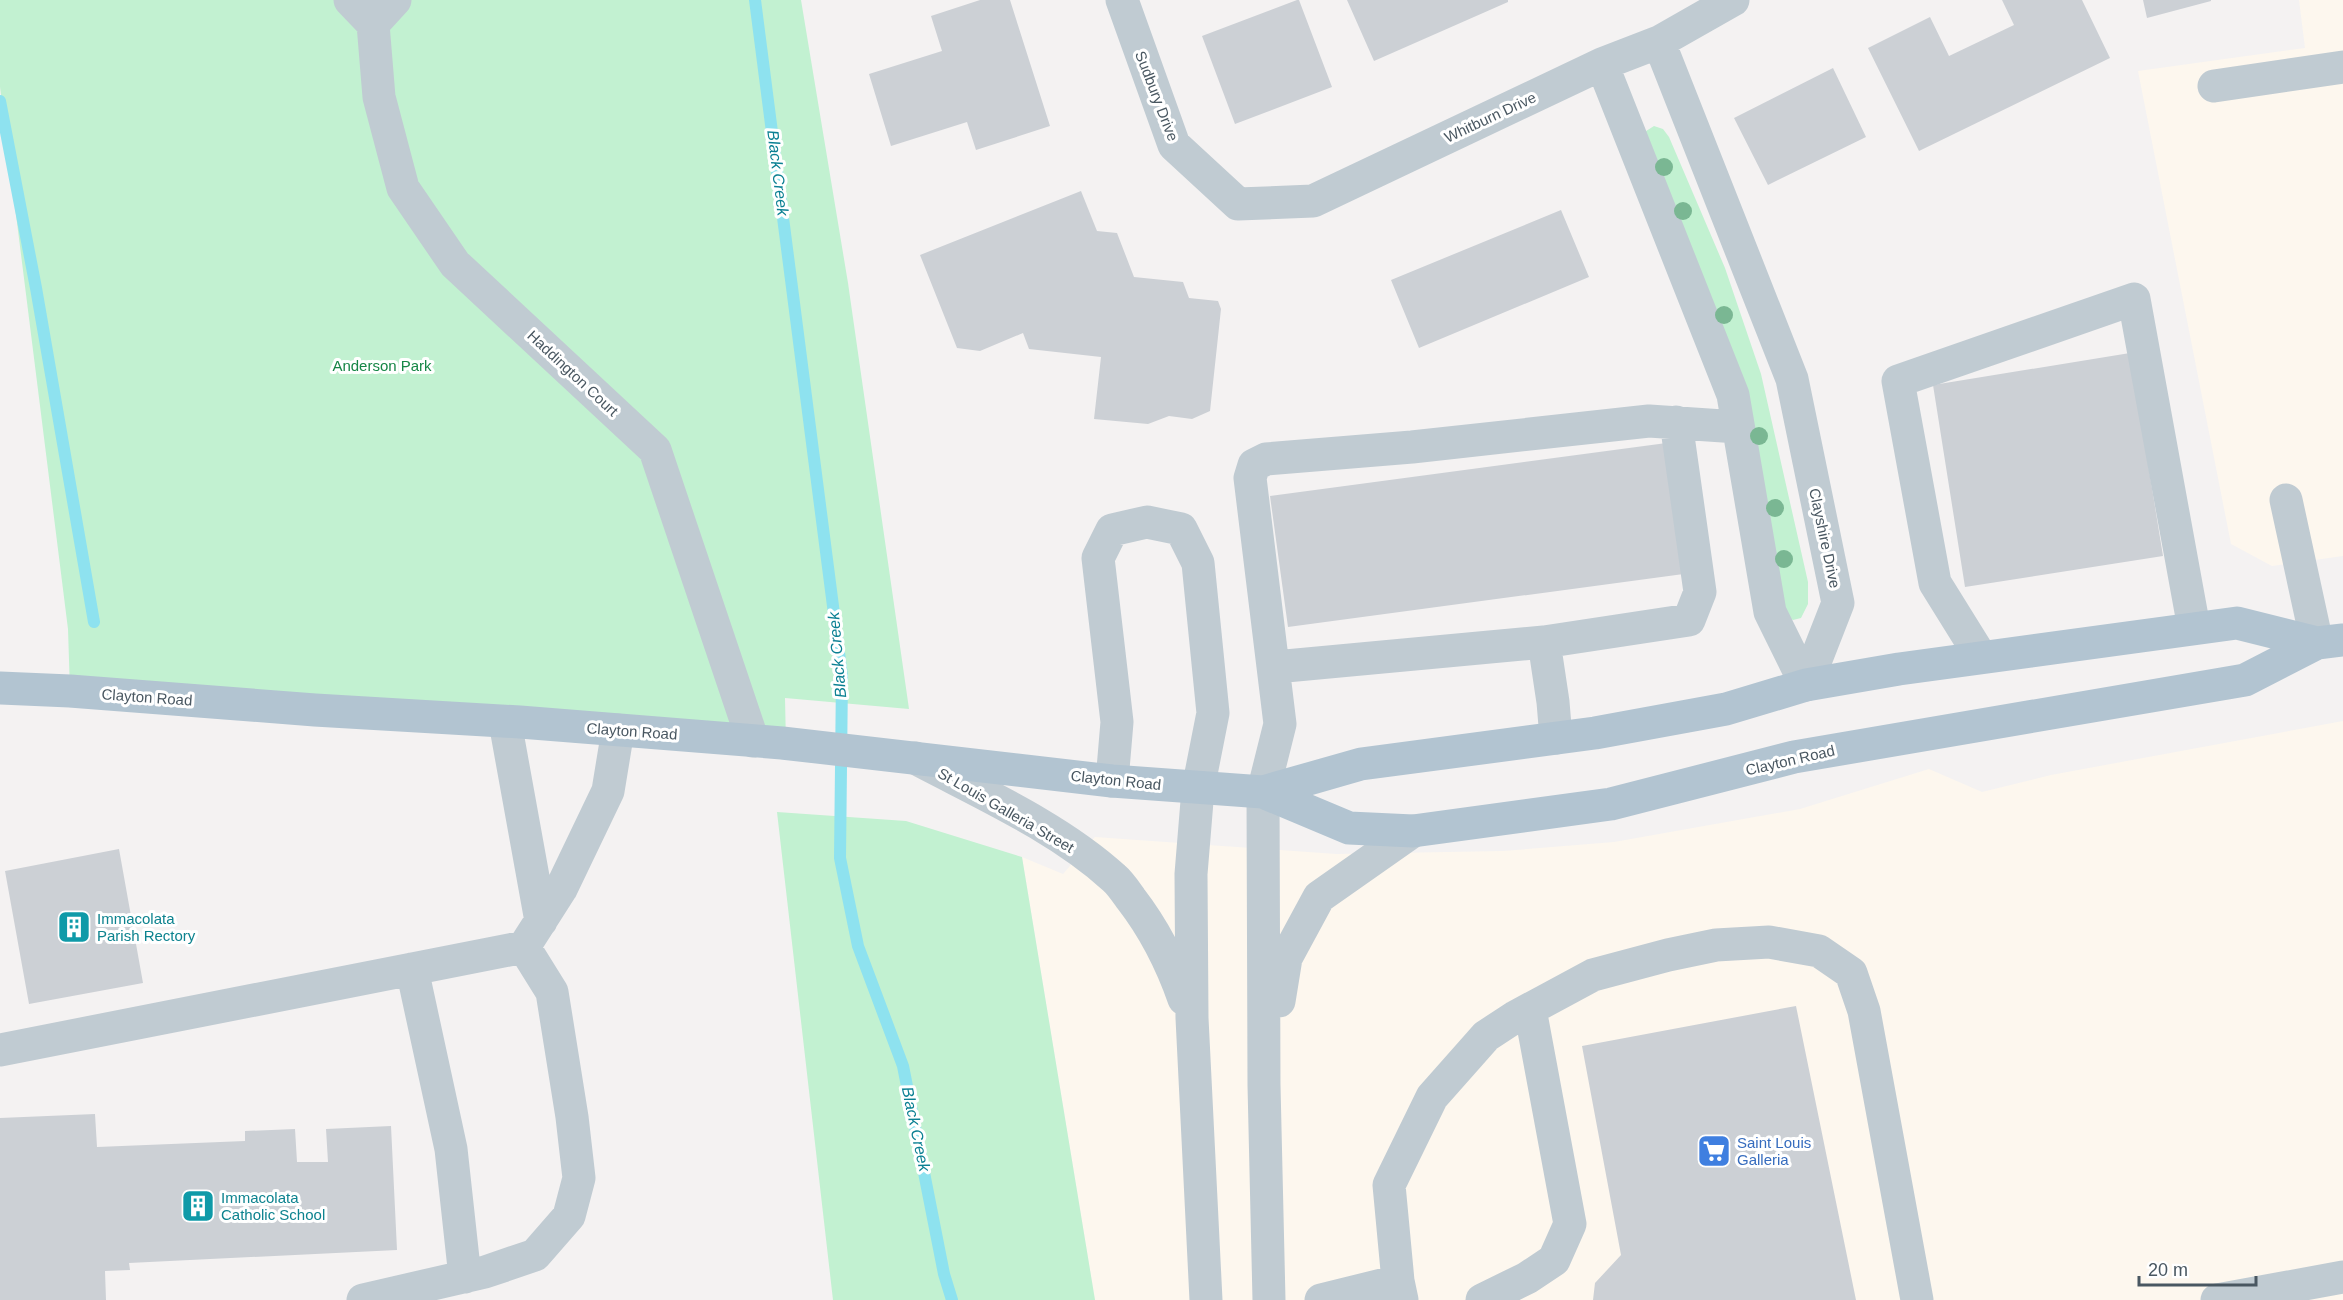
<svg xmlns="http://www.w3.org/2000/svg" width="2343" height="1300" font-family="Helvetica,sans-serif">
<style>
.commercial{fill:#fdf7ee}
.green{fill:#c2f1d1}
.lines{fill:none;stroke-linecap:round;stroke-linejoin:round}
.stream{stroke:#8ee2ef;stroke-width:12}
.building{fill:#ccd0d5}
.minor{stroke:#c0cbd2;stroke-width:33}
.major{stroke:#b2c4d1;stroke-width:33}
.tree{fill:#7ab793}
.labels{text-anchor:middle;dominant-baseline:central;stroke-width:6;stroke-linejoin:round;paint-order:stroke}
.street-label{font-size:15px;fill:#495761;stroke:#fff}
.park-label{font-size:15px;fill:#168646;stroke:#fff}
.culture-label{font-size:15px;fill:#0d838f;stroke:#fff;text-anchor:start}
.shop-label{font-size:15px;fill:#366cbe;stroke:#fff;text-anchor:start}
.water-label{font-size:16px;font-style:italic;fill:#0b8093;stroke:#fff}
</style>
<rect width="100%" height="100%" fill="#f4f2f2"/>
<!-- commercial -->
<path class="commercial" d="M 2299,0 L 2343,0 L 2343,556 L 2272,566 L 2231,544 L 2138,71 L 2305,48 Z
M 2343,721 L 2343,1300 L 1095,1300 L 1022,857 L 1063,874 L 1095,837 L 1336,854 L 1503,851 L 1614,842 L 1800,809 L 1929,769 L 1982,792 L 2051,775 Z"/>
<!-- green -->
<path class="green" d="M 0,0 L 801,0 L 848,283 L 909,709 L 785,698 L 786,745 L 70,691 L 68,629 L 0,87 Z
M 1654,126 L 1663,129 L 1669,137 L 1725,268 L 1761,374 L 1808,582 L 1808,604 L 1801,618 L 1793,620 L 1783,614 L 1643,133 Z
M 777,812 L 906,821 L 1022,857 L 1095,1300 L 833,1300 Z"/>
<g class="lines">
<!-- stream -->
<path class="stream" d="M 755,0 L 842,676 L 840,858 L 858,946 L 903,1066 L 944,1274 L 952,1300
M 0,101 L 36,288 L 94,622"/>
</g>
<!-- building -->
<path class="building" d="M 980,0 L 1010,0 L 1050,126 L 976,150 L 967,122 L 891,146 L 869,74 L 942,51 L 931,16 Z
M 1297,0 L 1299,0 L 1332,87 L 1235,124 L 1202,36 Z
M 1347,0 L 1508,0 L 1508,2 L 1374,61 Z
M 2002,0 L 2082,0 L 2110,58 L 1919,151 L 1868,48 L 1930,17 L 1949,56 L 2014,25 Z
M 2143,0 L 2211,0 L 2211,1 L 2147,18 Z
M 1833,68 L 1866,137 L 1768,185 L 1734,118 Z
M 1081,191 L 1097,231 L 1117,233 L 1134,277 L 1183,282 L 1189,298 L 1218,301 L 1221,309 L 1210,411 L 1192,419 L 1169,416 L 1148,424 L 1094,419 L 1101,357 L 1029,349 L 1023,333 L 980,351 L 957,348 L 920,255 Z
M 1561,210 L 1589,277 L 1419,348 L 1391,280 Z
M 2130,353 L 2163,556 L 1965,587 L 1933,385 Z
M 1674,442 L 1691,573 L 1288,627 L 1270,496 Z
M 119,849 L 143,983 L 29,1004 L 5,871 Z
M 1796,1006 L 1856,1300 L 1593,1300 L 1595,1283 L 1621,1255 L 1582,1046 Z
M 95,1114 L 97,1147 L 245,1141 L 245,1131 L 295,1129 L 297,1162 L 328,1162 L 326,1129 L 391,1126 L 397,1250 L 129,1263 L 130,1270 L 105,1271 L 106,1300 L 0,1300 L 0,1118 Z"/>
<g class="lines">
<!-- minor -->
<path class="minor" d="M 350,0 L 373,24 L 379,97 L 403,188 L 455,264 L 655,450 L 753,741
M 1122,0 L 1174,145 L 1238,204 L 1313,201 L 1602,64 L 1659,42 L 1733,0
M 373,24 L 395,0
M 1659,42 L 1792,379 L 1838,603 L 1806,685
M 1602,64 L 1733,395 L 1770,612 L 1806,685
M 2214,86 L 2343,67
M 2286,500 L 2317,643
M 1544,642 L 1689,620 L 1700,592 L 1676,422
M 1981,657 L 1935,583 L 1898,381 L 2134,299 L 2194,628
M 1275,667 L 1544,642 L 1553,702 L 1556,738
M 505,722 L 541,921
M 915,758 C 981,793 1058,827 1114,878 C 1120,883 1126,892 1131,899 C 1155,930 1171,962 1184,999
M 1112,781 L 1117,722 L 1098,558 L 1112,530 L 1147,522 L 1181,529 L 1198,563 L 1213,713 L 1198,789 L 1191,874 L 1192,1018 L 1206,1300
M 412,969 L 451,1149 L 465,1277
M 1279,1001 L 1286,958 L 1319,897 L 1413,831
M 0,1050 L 524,947 L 561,889 L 608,791 L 618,730
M 363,1300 L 485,1272 L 535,1255 L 569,1216 L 579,1178 L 572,1117 L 552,992 L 524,947
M 1269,1300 L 1264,1085 L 1263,792 L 1280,724 L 1250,478 L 1254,465 L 1266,459 L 1412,447 L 1649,421 L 1738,427
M 1321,1300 L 1398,1281
M 1402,1300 L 1398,1281 L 1389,1185 L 1432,1097 L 1486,1036 L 1515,1017 L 1593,975 L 1668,955 L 1716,945 L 1769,942 L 1819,951 L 1851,973 L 1864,1011 L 1917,1300
M 1482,1300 L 1527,1278 L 1554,1260 L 1570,1224 L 1530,1009
M 2217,1300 L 2343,1277"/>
<!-- major -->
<path class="major" d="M 0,688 L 70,691 L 315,710 L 520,722 L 782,743 L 1112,781 L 1263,792 L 1361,764 L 1595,733 L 1726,709 L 1806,685 L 1899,669 L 2237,623 L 2317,643
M 1263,792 L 1349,828 L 1413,831 L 1611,804 L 1794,757 L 2245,680 L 2317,643 L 2343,640"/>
</g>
<!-- trees -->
<g class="tree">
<circle cx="1664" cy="167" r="9"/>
<circle cx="1683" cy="211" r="9"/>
<circle cx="1724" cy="315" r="9"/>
<circle cx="1759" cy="436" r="9"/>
<circle cx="1775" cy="508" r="9"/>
<circle cx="1784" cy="559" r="9"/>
</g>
<!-- icons -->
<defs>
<symbol id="building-square" viewBox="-11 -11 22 22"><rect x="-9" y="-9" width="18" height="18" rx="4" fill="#0f9aa8" stroke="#fff"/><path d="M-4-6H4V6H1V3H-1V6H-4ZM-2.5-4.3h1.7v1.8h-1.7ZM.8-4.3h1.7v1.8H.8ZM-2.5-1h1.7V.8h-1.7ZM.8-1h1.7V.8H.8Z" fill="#fff"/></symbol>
<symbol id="supermarket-square" viewBox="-11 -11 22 22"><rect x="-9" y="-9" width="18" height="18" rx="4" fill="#3f7fe0" stroke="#fff"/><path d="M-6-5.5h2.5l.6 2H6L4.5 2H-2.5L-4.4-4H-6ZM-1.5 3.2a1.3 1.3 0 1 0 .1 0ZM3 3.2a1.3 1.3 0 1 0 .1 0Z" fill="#fff"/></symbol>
</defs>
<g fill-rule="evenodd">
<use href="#building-square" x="55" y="908" width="38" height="38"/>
<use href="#supermarket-square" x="1695" y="1132" width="38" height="38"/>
<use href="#building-square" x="179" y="1187" width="38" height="38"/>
</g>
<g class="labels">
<!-- street labels -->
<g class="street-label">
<text transform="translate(1157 96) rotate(69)">Sudbury Drive</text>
<text transform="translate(1490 117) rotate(-25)">Whitburn Drive</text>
<text transform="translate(573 373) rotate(43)">Haddington Court</text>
<text transform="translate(1825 538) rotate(78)">Clayshire Drive</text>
<text transform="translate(147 697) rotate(4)">Clayton Road</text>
<text transform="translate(632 731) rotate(4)">Clayton Road</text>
<text transform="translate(1790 760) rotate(-13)">Clayton Road</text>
<text transform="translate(1116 780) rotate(6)">Clayton Road</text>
<text transform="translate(1006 810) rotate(30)">St Louis Galleria Street</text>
</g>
<!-- park labels -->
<g class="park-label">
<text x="382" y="365">Anderson Park</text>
</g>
<!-- culture labels -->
<g class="culture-label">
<text x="97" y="918">Immacolata<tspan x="97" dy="17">Parish Rectory</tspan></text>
<text x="221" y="1197">Immacolata<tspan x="221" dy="17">Catholic School</tspan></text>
</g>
<!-- shop labels -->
<g class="shop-label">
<text x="1737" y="1142">Saint Louis<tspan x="1737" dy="17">Galleria</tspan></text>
</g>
<!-- water labels -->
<g class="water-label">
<text transform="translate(778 173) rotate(83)">Black Creek</text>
<text transform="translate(837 655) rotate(-95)">Black Creek</text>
<text transform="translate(916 1129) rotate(78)">Black Creek</text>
</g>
</g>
<!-- scale -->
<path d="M2139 1276v9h117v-9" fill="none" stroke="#495761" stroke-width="3"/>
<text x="2148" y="1276" font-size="18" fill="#495761" stroke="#ffffff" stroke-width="4.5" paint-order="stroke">20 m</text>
</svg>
